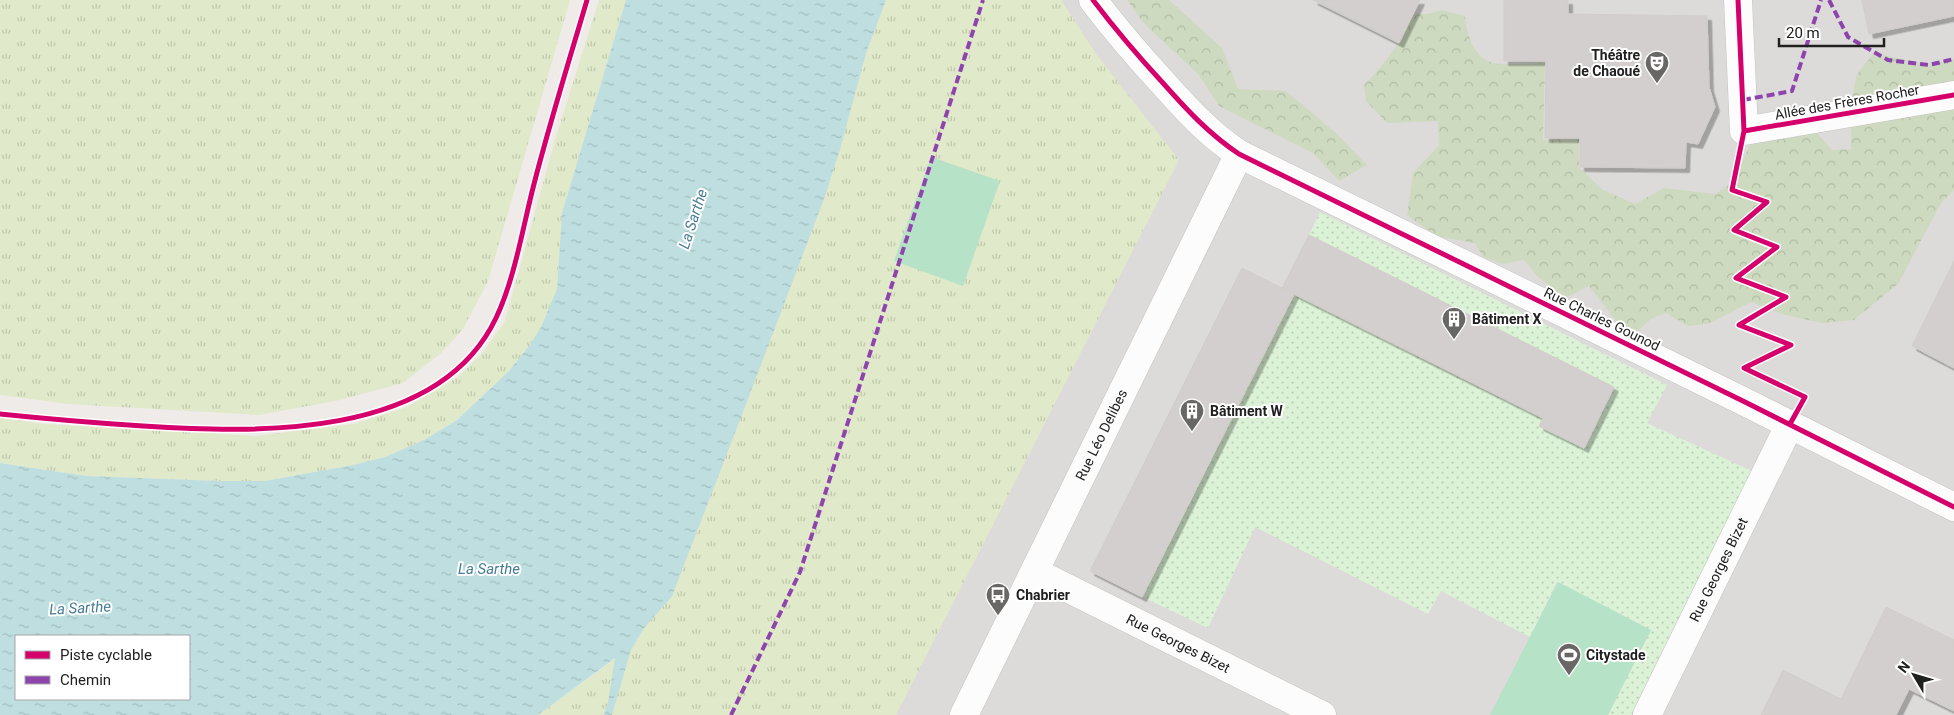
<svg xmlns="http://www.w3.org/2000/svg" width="1954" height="715" font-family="Roboto,sans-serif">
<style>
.residential{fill:#dddbda}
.grass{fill:url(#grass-tufts)}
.forest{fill:url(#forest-crowns)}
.park{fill:url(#park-dots)}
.pitch{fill:#b6e2c7}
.water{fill:url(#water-ripples);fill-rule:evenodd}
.building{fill:#d2cfce;stroke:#d1cdca;filter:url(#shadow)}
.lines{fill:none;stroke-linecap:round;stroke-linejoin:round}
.minor-casing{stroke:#c4c2c1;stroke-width:29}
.minor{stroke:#fcfcfc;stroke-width:28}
.quiet{stroke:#8e44ad;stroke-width:4;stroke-dasharray:8 4;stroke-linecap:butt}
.cycleway-casing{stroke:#fff;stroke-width:8}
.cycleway{stroke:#d6006c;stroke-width:5}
.labels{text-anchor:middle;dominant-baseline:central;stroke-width:4;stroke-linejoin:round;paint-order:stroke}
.poi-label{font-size:14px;font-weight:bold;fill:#202020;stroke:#fff;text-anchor:start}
.street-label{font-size:14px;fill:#202020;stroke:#fff}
.water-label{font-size:15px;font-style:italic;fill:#477c95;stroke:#fff}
</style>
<defs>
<pattern id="grass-tufts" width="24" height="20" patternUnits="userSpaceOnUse" patternTransform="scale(1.25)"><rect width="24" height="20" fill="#e0e9c9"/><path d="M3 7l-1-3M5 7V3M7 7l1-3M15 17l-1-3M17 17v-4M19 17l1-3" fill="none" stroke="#c0c8ac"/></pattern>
<pattern id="forest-crowns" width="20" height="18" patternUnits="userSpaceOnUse" patternTransform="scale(1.25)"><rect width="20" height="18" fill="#cedabf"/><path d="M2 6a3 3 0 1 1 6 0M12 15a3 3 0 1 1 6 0" fill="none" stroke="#b1bba4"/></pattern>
<pattern id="park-dots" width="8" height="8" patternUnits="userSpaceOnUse" patternTransform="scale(1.25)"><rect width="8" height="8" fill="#dbf2d6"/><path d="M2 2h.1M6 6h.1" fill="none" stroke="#bccfb7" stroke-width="1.8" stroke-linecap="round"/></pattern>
<pattern id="water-ripples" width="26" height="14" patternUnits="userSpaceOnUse" patternTransform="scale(1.25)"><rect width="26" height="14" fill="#bededf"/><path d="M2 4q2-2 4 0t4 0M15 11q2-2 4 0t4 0" fill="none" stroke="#a3bebf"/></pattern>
<filter id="shadow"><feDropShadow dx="4.5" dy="4.5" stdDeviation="0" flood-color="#0004"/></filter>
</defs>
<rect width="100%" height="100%" fill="#eeebe9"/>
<!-- residential -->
<path class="residential" d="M 886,0 L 1954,0 L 1954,715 L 612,715 Z"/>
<!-- grass -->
<path class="grass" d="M 0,0 L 570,0 L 488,281 L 463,329 L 441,353 L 403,383 L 340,400 L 259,415 L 69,404 L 0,395 Z
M 599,0 L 626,0 L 562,213 L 557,289 L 541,327 L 529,346 L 509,371 L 457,420 L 424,440 L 385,457 L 353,465 L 265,481 L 220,481 L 86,476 L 0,463 L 0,418 L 44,424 L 255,436 L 354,424 L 407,407 L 458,377 L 484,351 L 505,321 L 555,140 Z
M 886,0 L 1061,0 L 1096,54 L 1179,160 L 896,715 L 612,715 L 631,650 L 644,628 L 672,596 L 746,404 L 825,196 L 840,149 L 866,53 Z
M 616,658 L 608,702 L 604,715 L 538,715 Z"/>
<!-- forest -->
<path class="forest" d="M 1127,0 L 1169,0 L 1222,48 L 1238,89 L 1286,91 L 1335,132 L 1367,165 L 1339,181 L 1313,153 L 1219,106 L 1198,74 L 1145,25 Z
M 1442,10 L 1465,16 C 1467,34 1472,54 1490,62 C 1497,66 1534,63 1545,63 L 1543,140 L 1579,139 L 1579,167 L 1603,190 L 1635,204 L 1664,188 L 1715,194 L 1729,185 L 1746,153 L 1753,138 L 1809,124 L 1832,150 L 1851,149 L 1851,103 L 1857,74 L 1874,53 L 1929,65 L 1954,59 L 1954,190 L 1941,203 L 1898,284 L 1854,320 L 1822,323 L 1785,315 L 1751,302 L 1708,324 L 1688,326 L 1666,313 L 1651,319 L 1635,333 L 1617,322 L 1589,286 L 1565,298 L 1537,276 L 1524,260 L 1503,264 L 1483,257 L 1475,243 L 1436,236 L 1407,215 L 1413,173 L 1439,145 L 1438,121 L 1387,123 L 1366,101 L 1364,85 C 1387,62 1400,42 1414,13 L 1427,14 Z"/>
<!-- park -->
<path class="park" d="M 1320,212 L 1667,385 L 1647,423 L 1754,472 L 1632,715 L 1608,715 L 1651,630 L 1557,582 L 1530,637 L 1441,591 L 1428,614 L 1255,527 L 1208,628 L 1142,597 L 1294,294 L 1543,418 L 1540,426 L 1584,448 L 1614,387 L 1309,235 Z"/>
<!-- pitch -->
<path class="pitch" d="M 931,157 L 1000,181 L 963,286 L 894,261 Z
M 1558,582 L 1651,630 L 1608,715 L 1490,715 Z"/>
<!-- water -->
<path class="water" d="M 626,0 L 886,0 L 866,53 L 840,149 L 825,196 L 746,404 L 672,596 L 644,628 L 631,650 L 612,715 L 604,715 L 608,702 L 615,658 L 538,715 L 0,715 L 0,463 L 86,476 L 220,481 L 265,481 L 353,465 L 385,457 L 424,440 L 457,420 L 509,371 L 529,346 L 541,327 L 557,289 L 562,213 ZM 16,636 L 189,636 L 189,699 L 16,699 Z"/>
<!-- building -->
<path class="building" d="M 1313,0 L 1420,0 L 1399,43 Z
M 1504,0 L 1568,0 L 1568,14 L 1707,16 L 1709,87 L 1715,107 L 1698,144 L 1686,142 L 1685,168 L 1580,167 L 1580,138 L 1545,138 L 1546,61 L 1504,61 Z
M 1862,0 L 1954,0 L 1954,16 L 1869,34 Z
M 1309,235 L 1614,387 L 1584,448 L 1539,426 L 1543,418 L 1294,294 L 1142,597 L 1090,571 L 1242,268 L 1290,292 L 1282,288 Z
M 1954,261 L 1954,368 L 1912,346 Z
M 1886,607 L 1954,640 L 1954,711 L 1909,689 L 1896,715 L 1761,715 L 1783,670 L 1841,699 Z"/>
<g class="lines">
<defs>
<g id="minor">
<path d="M 1093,0 C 1115,29 1138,56 1163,83 C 1187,110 1209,134 1239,154 L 1745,402 L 1954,507"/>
<path d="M 1738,0 L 1744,131 L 1954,95"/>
<path id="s1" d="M 1035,572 L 1322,715"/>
<path id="s2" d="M 964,715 L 1239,154"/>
<path id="s3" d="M 1647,715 L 1790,424"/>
</g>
</defs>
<!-- minor casing -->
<use href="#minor" class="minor-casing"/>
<!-- minor -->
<use href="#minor" class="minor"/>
<!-- quiet -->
<path class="quiet" d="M 1829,0 L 1848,37 L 1888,60 L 1929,65 L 1954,59
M 1743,100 L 1792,91 L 1821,0
M 731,715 L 800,572 L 983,0"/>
<defs>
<path id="cycleway" d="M 1093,0 C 1115,29 1138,56 1163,83 C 1187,110 1209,134 1239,154 L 1745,402 L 1954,507
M 1738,0 L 1744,131 L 1732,190 L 1767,202 L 1734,230 L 1777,247 L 1736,278 L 1786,297 L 1739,325 L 1791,345 L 1744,368 L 1805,397 L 1790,424
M 1744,131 L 1954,95
M 0,414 C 48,419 95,423 143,426 C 256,433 438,440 496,318 C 515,278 523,226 534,184 C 550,122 569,61 587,0"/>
</defs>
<!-- cycleway casing -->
<use href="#cycleway" class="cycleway-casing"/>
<!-- cycleway -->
<use href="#cycleway" class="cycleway"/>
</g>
<!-- icons -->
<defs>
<symbol id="theatre-pin" viewBox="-11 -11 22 30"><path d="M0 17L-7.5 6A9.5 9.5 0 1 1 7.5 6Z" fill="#686766" stroke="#fff"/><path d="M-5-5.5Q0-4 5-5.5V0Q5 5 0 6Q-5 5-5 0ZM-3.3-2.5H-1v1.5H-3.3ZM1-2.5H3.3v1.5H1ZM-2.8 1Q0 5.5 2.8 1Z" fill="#fff"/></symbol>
<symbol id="building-pin" viewBox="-11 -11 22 30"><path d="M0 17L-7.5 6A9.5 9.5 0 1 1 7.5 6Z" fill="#686766" stroke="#fff"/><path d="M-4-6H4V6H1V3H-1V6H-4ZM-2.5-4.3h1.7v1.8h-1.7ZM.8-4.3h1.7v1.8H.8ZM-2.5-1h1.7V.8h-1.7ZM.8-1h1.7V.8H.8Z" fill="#fff"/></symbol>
<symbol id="bus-pin" viewBox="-11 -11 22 30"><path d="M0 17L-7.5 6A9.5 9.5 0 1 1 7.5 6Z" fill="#686766" stroke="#fff"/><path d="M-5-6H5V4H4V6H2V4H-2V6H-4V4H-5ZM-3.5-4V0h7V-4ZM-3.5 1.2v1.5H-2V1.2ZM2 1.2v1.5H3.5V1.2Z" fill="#fff"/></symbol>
<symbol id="stadium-pin" viewBox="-11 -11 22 30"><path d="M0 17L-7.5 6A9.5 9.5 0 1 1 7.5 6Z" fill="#686766" stroke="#fff"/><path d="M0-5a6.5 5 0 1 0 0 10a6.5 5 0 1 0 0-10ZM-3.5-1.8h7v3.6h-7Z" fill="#fff"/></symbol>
</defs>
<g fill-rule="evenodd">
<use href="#theatre-pin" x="1643" y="49" width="28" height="38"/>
<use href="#building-pin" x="1440" y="305" width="28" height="38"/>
<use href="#building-pin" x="1178" y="397" width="28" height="38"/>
<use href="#bus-pin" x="984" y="581" width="28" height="38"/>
<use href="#stadium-pin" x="1555" y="641" width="28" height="38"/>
</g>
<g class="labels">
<!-- poi labels -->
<g class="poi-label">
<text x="1640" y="55" text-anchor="end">Théâtre<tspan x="1640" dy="16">de Chaoué</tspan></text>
<text x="1472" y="319">Bâtiment X</text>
<text x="1210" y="411">Bâtiment W</text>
<text x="1016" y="595">Chabrier</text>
<text x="1586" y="655">Citystade</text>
</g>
<!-- street labels -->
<g class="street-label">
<text transform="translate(1847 102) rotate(-10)">Allée des Frères Rocher</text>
<text transform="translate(1602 319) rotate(26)">Rue Charles Gounod</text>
<text stroke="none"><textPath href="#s2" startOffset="312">Rue Léo Delibes</textPath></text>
<text stroke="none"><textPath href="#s3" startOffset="162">Rue Georges Bizet</textPath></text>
<text stroke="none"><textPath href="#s1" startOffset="160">Rue Georges Bizet</textPath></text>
</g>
<!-- water labels -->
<g class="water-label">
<text transform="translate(693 219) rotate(-72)">La Sarthe</text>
<text x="489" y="569">La Sarthe</text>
<text transform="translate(80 608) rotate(-3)">La Sarthe</text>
</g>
</g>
<!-- legend -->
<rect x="15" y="635" width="175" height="65" fill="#ffffff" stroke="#a6a6a6"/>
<rect x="25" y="651" width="25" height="8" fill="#d6006c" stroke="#a6a6a6"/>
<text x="60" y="660" font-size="15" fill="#202020">Piste cyclable</text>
<rect x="25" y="676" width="25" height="8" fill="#8e44ad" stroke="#a6a6a6"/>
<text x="60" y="685" font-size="15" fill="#202020">Chemin</text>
<!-- north arrow -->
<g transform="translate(1914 675) rotate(308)" stroke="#ffffff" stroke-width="4" paint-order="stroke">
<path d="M0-4L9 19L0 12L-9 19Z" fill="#202020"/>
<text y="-8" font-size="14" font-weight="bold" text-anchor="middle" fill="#202020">N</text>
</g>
<!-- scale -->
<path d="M1779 38v8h105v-8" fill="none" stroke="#202020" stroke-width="2.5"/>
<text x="1786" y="38" font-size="15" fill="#202020" stroke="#ffffff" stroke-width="4" paint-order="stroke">20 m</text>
</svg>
